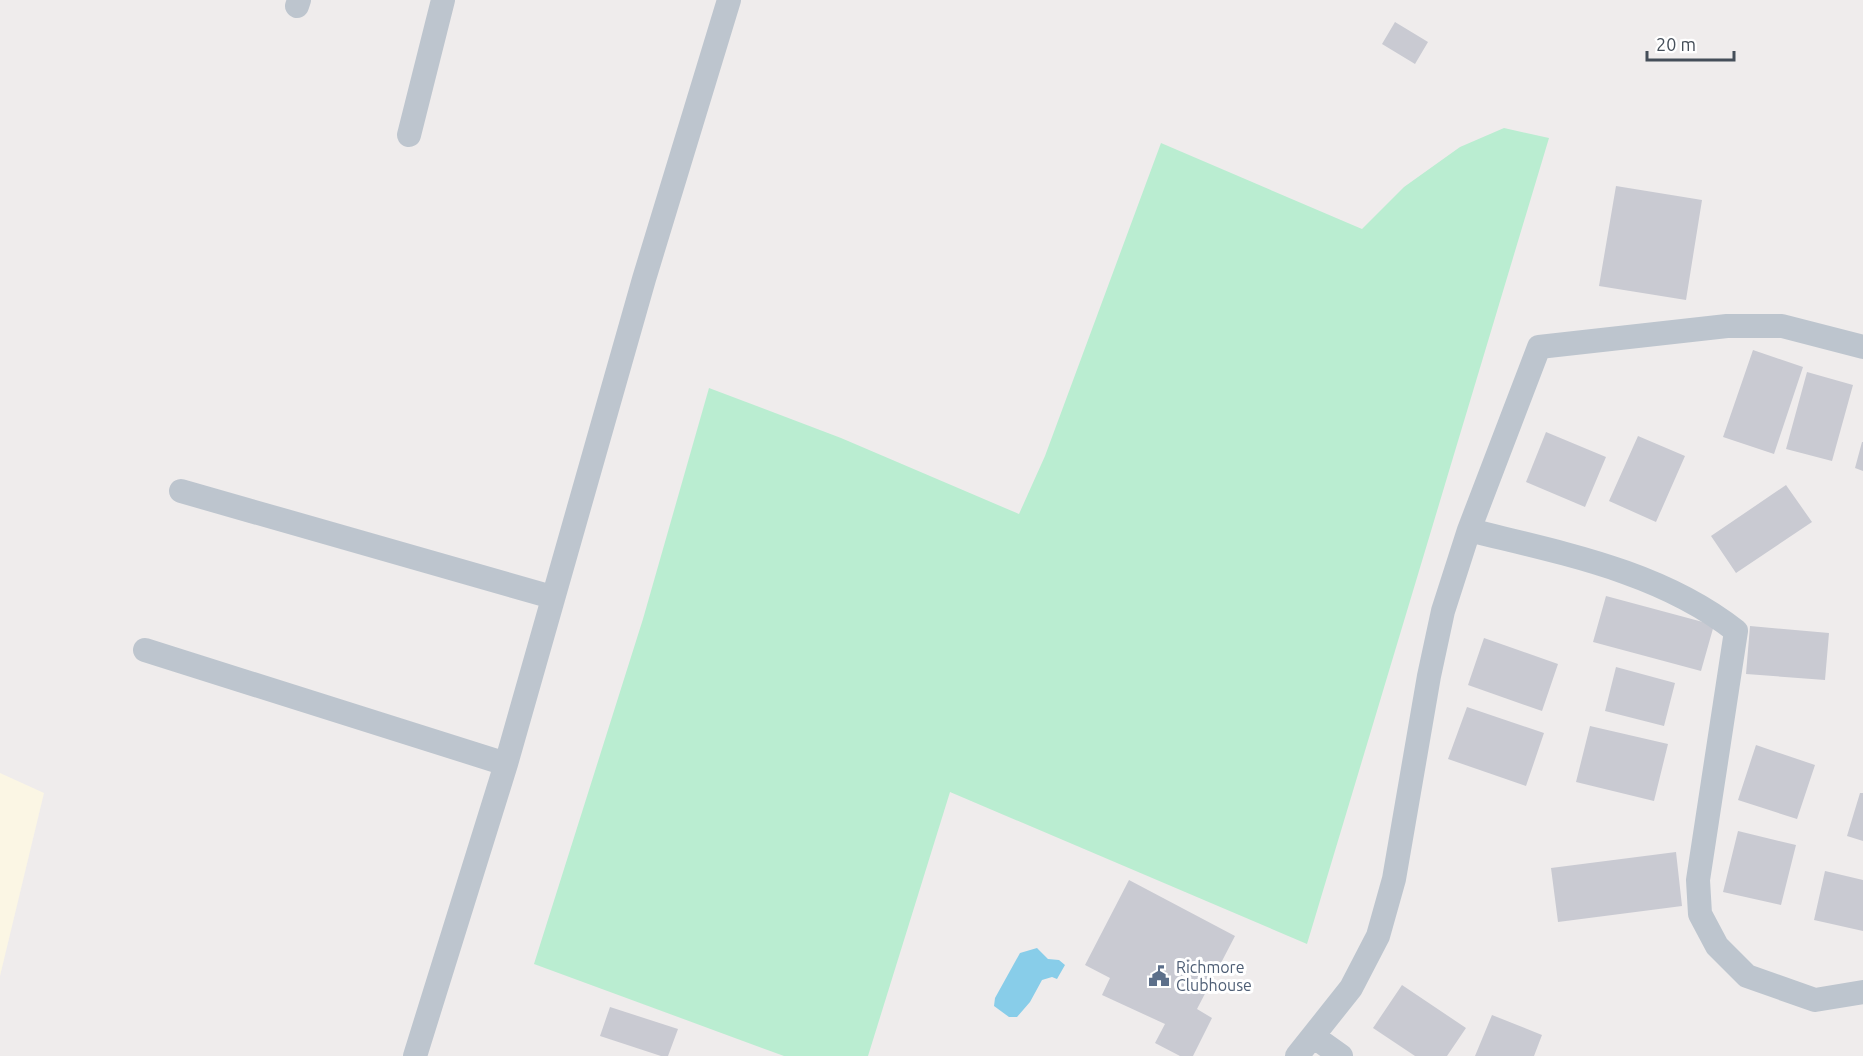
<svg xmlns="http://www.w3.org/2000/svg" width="1863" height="1056" font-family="Ubuntu,sans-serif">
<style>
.commercial{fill:#fbf6e4}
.green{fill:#baedd1}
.water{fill:#88cde9}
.building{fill:#c9cad2}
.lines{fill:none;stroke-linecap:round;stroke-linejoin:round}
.street{stroke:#bdc5ce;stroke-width:24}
.labels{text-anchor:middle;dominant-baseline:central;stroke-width:6;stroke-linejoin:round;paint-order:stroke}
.service-label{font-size:16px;fill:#4e5e75;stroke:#fff;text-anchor:start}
</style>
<rect width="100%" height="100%" fill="#efecec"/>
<!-- commercial -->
<path class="commercial" d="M 0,773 L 44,793 L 0,976 Z"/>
<!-- green -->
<path class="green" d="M 1504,128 L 1549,138 L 1307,944 L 950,792 L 868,1056 L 784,1056 L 534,964 L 643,619 L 709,388 L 841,438 L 1019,514 L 1045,456 L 1161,143 L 1362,229 L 1404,187 L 1460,147 Z"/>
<!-- water -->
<path class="water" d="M 1037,948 L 1048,959 L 1059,960 L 1065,965 L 1057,979 L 1052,977 L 1042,980 L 1030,1002 L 1017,1017 L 1009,1017 L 994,1006 L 995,998 L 1020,953 Z"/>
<!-- building -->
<path class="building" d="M 1395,22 L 1428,42 L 1415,64 L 1382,44 Z
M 1616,186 L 1702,200 L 1686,300 L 1599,286 Z
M 1753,350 L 1803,367 L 1774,454 L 1723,437 Z
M 1807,372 L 1853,385 L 1832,461 L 1786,449 Z
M 1546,432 L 1606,457 L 1585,507 L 1526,482 Z
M 1638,436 L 1685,456 L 1656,522 L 1609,501 Z
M 1862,442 L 1863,442 L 1863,471 L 1855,468 Z
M 1786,485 L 1812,522 L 1736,573 L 1711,536 Z
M 1606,596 L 1714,625 L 1701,671 L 1593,642 Z
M 1750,626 L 1829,633 L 1825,680 L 1746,674 Z
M 1484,638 L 1558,664 L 1542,711 L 1468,685 Z
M 1616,667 L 1675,683 L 1664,726 L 1605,711 Z
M 1467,707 L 1544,733 L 1526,786 L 1448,759 Z
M 1590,726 L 1668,744 L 1654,801 L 1576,782 Z
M 1756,745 L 1815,765 L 1797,819 L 1738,800 Z
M 1860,793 L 1863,793 L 1863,841 L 1847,836 Z
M 1738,831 L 1796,845 L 1781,905 L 1723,892 Z
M 1676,852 L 1682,906 L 1558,922 L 1551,868 Z
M 1825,871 L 1863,880 L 1863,931 L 1814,920 Z
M 1129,880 L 1235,936 L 1197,1009 L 1212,1018 L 1193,1056 L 1180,1056 L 1155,1043 L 1165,1024 L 1102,995 L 1110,978 L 1085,965 Z
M 1402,985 L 1466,1028 L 1447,1056 L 1415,1056 L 1373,1028 Z
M 610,1007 L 678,1029 L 668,1056 L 661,1056 L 600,1036 Z
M 1492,1015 L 1542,1035 L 1534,1056 L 1475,1056 Z"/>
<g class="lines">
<!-- street -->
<path class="street" d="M 297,6 L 299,0
M 409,135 L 443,0
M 181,491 L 552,597
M 1469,530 C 1561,553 1660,571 1736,631 L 1698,880 L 1700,914 L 1717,946 L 1747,976 L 1815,1000 L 1863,992
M 145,650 L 506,764
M 1313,1036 L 1341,1056
M 415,1056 L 506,764 L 644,279 L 729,0
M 1297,1056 L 1351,988 L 1378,936 L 1394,879 L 1429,676 L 1443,611 L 1469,530 L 1539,347 L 1727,326 L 1782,326 L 1863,347"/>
</g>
<!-- icons -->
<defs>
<symbol id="civic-bare" viewBox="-9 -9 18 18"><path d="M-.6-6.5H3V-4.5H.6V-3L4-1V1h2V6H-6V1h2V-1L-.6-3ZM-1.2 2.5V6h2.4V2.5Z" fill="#5c6f8a" stroke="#fff" stroke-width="2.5" paint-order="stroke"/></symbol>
</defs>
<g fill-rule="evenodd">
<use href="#civic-bare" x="1144" y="961" width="30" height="30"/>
</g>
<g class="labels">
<!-- service labels -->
<g class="service-label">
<text x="1176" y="967">Richmore<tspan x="1176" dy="18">Clubhouse</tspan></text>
</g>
</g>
<!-- scale -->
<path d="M1647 51v9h87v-9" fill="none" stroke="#454e59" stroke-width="3"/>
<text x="1656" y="51" font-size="18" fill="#454e59" stroke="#ffffff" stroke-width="4.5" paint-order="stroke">20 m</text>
</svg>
